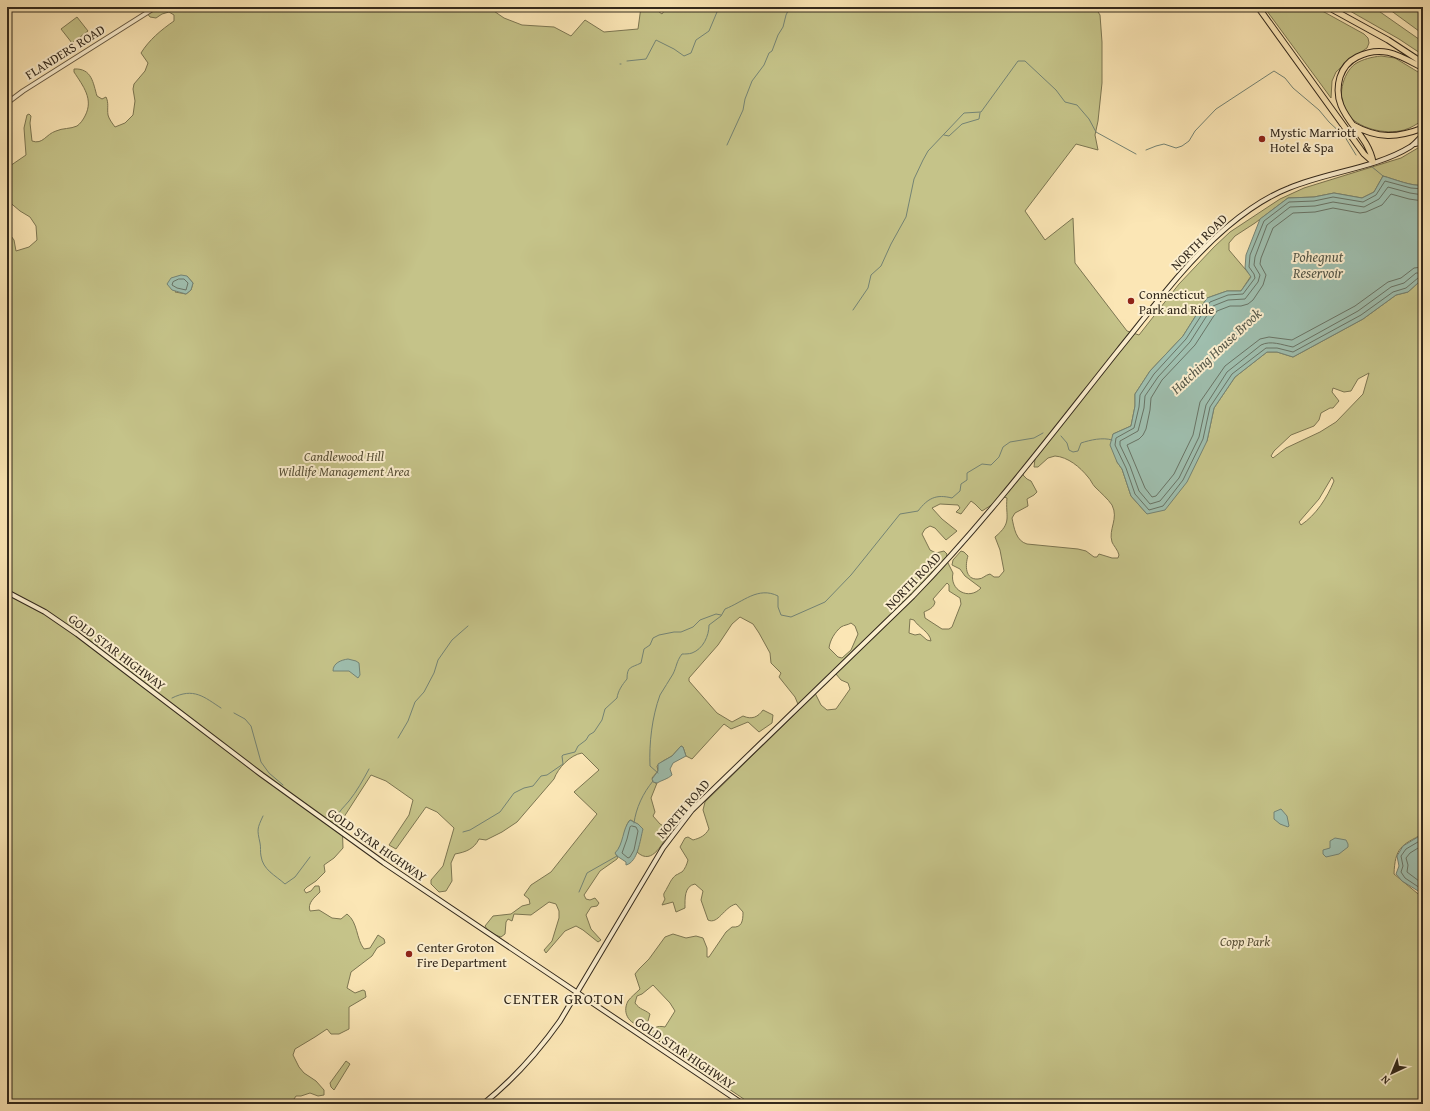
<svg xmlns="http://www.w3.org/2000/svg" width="1430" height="1111" font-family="'Gentium Book Plus',serif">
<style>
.green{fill:#c5c389;stroke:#7c7652;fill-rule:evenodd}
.water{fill:#9fbfaf;stroke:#748374}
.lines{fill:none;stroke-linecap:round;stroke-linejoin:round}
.shore{stroke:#697466;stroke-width:1}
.stream{stroke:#748374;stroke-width:1}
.tertiary-casing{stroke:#655842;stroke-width:5.5}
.secondary-casing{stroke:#33291c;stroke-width:6}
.motorway-casing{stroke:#33291c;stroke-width:7}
.tertiary{stroke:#fcefcf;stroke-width:3.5}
.secondary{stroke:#fcefcf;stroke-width:4}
.motorway{stroke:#fbe6b5;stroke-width:5}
.poi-dot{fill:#8f2418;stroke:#fcefcf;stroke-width:1.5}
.labels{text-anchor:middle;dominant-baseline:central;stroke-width:4;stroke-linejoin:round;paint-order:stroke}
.street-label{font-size:13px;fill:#33291c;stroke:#fcefcf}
.poi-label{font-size:13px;fill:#33291c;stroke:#fcefcf;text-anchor:start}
.park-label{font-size:13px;font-style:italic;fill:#585037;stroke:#fcefcf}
.water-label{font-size:14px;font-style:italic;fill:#535648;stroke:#fcefcf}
.quarter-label{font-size:15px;letter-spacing:1px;fill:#33291c;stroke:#fcefcf}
</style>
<rect width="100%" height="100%" fill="#fbe6b5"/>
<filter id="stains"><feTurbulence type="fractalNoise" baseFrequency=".005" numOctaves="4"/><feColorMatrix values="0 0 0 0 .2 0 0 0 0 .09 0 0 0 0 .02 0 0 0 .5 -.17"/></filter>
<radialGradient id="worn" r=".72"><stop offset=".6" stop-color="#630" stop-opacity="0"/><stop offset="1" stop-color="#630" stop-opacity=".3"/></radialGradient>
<!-- green -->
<path class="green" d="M 142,7 L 488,7 L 504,18 L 522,25 L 554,27 L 571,36 L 585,20 L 604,32 L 638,29 L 641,7 L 652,7 L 662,14 L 667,7 L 1095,7 L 1100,15 L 1102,42 L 1102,83 L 1098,121 L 1095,135 L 1098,150 L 1076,144 L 1025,211 L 1045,240 L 1073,218 L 1075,263 L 1127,331 L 1139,335 L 1179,284 L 1214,247 L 1230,232 L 1280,199 L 1304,188 L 1401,158 L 1423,145 L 1423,185 C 1413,187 1394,179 1383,176 L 1374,192 L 1362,198 L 1334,193 L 1314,197 L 1288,198 L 1255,223 L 1235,236 L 1229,243 L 1229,250 L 1251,276 L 1241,291 L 1227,291 L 1207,298 L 1183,336 L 1150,371 L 1135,394 L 1135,406 L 1131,426 L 1113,434 L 1117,462 L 1122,469 L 1131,496 L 1147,514 L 1207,441 L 1214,408 L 1235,377 L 1267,352 L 1277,352 L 1293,357 L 1363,319 L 1396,295 L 1408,292 L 1419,282 L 1423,282 L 1423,834 C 1401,845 1395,848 1394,874 L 1423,898 L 1423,1104 L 751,1104 L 653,1037 C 650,1028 657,1025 665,1027 L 675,1011 L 670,1003 L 653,985 L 642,994 L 637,996 L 635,1003 C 640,1010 644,1009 650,1014 L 648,1021 L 645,1025 C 631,1027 621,1014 628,1001 C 631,997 636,993 640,989 L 635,974 L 639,969 L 649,959 L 665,937 L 673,934 L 686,938 L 696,936 L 703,938 L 707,948 L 707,957 L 709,957 L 726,932 L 732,927 C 742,928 743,921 743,912 L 736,904 C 724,907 718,925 708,920 L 701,900 L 703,891 L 695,884 C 684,886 685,899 685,908 L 676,912 L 673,902 L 662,905 L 665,899 C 662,893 665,893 667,888 C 670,883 671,879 676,875 C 677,875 681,872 682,872 C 685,869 687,864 688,860 L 680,847 L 685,838 L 688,837 L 693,840 C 700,838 705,836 709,829 L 703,810 L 705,802 L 800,709 L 795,697 L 779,677 L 781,673 L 771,663 L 770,653 L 759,633 L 753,624 L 740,617 L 732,624 L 718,645 L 689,678 L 689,681 L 717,713 L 732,722 L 743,716 C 752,720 758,717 763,710 L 773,715 L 772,723 L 759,732 L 748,722 L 731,729 L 724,724 L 692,759 L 686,756 L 683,747 L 681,746 L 672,756 L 663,761 L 657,766 L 658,771 L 652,778 L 655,783 L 657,783 L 651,798 L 655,812 L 653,816 L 660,824 L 671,830 C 663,841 653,867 637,852 L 642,828 L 631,820 L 629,821 C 626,826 625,831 624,837 C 622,843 618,849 616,855 L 618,857 L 617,859 L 600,871 L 584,895 L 586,899 L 590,900 L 595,898 L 599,903 L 597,906 L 591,907 L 586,915 L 591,929 L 601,940 L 598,942 L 583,930 L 576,926 L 565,931 L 546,953 L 544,950 L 552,941 L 559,918 L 559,911 L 556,904 L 549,902 L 531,915 L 514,914 L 512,921 L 508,919 L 506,922 L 505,934 L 501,937 C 495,935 488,932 485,926 L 493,916 L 511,914 L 522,906 L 530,904 L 529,899 L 524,895 L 531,885 L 551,872 L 597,814 L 574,792 L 599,770 L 582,753 C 570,755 558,768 554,779 L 517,822 L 502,832 L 486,840 L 479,839 C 474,849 466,852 455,854 L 451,863 L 452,881 L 446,891 L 439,892 L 431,884 L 431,880 L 443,866 L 454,828 L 437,812 L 426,807 L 396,849 L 389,845 L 409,815 L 413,800 L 386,781 L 371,775 L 342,820 L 343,848 L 334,858 L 324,865 L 325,872 L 316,881 L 307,887 L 304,890 L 306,893 L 311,891 L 315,886 L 319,886 L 320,892 C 315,897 307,903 310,911 L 319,910 L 332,918 L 341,919 L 347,914 C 358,922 356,939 364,949 L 370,948 L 378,935 L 384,939 L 385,943 L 377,948 L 372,956 L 351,972 L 347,988 L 355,993 L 363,990 L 365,991 L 366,997 L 349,1007 L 349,1029 L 339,1034 L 331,1034 L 327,1029 L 315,1037 L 295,1049 L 293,1055 L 299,1067 L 304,1073 L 316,1081 L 324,1090 L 324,1095 L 318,1096 L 310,1093 L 301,1096 L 296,1096 L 292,1102 L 293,1104 L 7,1104 L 7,237 L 11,236 L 14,240 L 16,251 L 29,247 L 37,240 L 36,226 L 30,217 L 20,211 L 7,200 L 7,168 L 26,155 L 24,128 L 27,115 L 29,114 L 31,116 L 30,123 L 32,141 C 43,145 46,134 56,131 C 62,128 71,129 77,126 C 80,124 83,120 85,116 C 94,99 83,86 74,72 L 74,69 C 92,68 93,83 97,96 L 102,99 L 106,97 C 109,103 107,108 108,115 C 109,119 112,123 115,127 L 125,123 L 133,115 L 135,101 L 133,89 L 134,84 L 145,71 L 148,63 L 141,53 C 149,40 161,30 174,21 L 174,15 L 169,12 L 162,14 L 156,18 L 150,17 ZM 187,276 L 193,283 L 191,290 L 186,294 L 175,292 ZM 1369,373 L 1363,394 L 1336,422 L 1320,432 L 1286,448 L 1273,458 L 1271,456 L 1274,451 L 1291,435 L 1314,426 L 1319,420 L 1321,413 L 1330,408 L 1333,408 L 1339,401 L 1332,392 L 1333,388 L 1344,392 L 1351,391 L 1358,379 ZM 1055,456 C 1068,457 1080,467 1088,477 C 1091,480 1092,484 1095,487 C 1100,492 1108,499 1112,505 C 1119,519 1108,529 1112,542 C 1113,545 1118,550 1119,555 L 1118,558 L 1112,558 L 1099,554 L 1097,557 L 1094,557 L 1086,551 L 1078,549 L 1027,544 C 1016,541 1014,528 1012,518 L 1015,513 L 1028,506 L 1027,499 L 1034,495 L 1037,492 L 1031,481 L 1027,479 L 1023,475 L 1024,471 L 1035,459 L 1034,467 L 1038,467 L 1048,458 ZM 1332,477 L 1334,481 C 1327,498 1316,515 1301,525 L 1299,522 L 1319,499 ZM 1004,497 L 1007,498 C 1005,517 1013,522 995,537 L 1000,550 L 1004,571 L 999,577 L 994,577 L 990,574 C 985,575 983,579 978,579 C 965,580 965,565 968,556 L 964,552 L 961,551 L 953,560 L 952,565 L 960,569 L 965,576 L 981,588 C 969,601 949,590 953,573 L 946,559 L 947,554 L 944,551 L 936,553 L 930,550 L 922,534 L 925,529 L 930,526 L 935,528 L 946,540 L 957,531 L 942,519 L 932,508 L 940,504 L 958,505 L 960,508 L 956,512 L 961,514 L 971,501 L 975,504 L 982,511 ZM 947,583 L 949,585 L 949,591 L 960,598 L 961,604 L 952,627 L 949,629 L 942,629 L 925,618 L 924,612 C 928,610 934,608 935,602 L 933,599 ZM 910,619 L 914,620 C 918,627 930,632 931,641 L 927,640 L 920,634 L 915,635 L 909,633 ZM 851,623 L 855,626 L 858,634 L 851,650 L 842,658 L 838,657 L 829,648 C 830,640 835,632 841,627 C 844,625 848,625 851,623 ZM 836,674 L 841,680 L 848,683 L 850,689 L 836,709 L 827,710 L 821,705 L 815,693 Z
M 1264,7 L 1315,7 L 1364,34 L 1368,38 L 1369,43 L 1367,48 L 1348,61 L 1336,72 L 1332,81 L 1331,98 Z
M 1343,7 L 1373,7 L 1423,42 L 1423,55 L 1399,39 Z
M 1386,7 L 1414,7 L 1423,14 L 1423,34 Z
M 77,17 L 88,31 L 72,43 L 61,29 Z
M 1381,56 L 1395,58 L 1423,75 L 1423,120 C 1417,124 1411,128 1404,130 C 1386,135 1357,129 1346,112 C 1337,98 1342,74 1355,64 C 1363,59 1372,57 1381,56 Z
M 346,1061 L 350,1064 L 334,1090 L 331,1087 L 330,1083 Z"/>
<!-- water -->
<path class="water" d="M 1383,176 C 1394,179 1413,187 1423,185 L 1423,282 L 1419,282 L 1408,292 L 1396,295 L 1363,319 L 1293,357 L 1277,352 L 1267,352 L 1235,377 L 1214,408 L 1207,441 L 1187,482 L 1165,510 L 1147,514 L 1131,496 L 1122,469 L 1117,462 L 1110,445 L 1113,434 L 1131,426 L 1135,406 L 1135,394 L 1150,371 L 1183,336 L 1207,298 L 1227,291 L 1241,291 L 1251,277 L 1245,268 L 1246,255 L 1260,219 L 1288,198 L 1314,197 L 1334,193 L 1362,198 L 1374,192 Z
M 181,275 L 187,276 L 193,283 L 191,290 L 186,294 L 172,290 L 167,284 L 171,278 Z
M 348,659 L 356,661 L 359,663 L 360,675 L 358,678 L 349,671 L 333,671 C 333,663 341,660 348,659 Z
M 681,746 L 683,747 L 686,756 L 673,763 L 670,769 L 672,775 C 668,779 662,780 657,783 L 653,782 L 652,779 L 658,771 L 658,764 L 672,756 Z
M 1281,809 L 1287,816 L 1289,826 L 1288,827 L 1280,824 L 1274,819 L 1274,812 Z
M 630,820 L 638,824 L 643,829 C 640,840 638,862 626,865 L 626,862 L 617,856 L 615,853 C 624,844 622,829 630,820 Z
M 1423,834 L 1423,894 L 1402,881 L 1396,874 L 1399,866 L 1397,856 L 1403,846 Z
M 1335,838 L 1346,840 L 1348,844 L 1348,847 L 1339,854 L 1326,857 L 1323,854 L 1323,850 L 1330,848 L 1330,841 Z"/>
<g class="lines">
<!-- shore -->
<path class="shore" d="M 1423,189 L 1411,188 L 1385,181 L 1376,195 L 1363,202 L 1333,197 L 1314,201 L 1289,202 L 1264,221 L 1250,255 L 1249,267 L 1254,274 L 1255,278 L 1243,294 L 1228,295 L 1210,302 L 1186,339 L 1154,374 L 1140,395 L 1139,407 L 1134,428 L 1116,438 L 1115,445 L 1126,468 L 1135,494 L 1149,510 L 1163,506 L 1183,480 L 1203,439 L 1210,407 L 1232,374 L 1266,348 L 1277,348 L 1293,352 L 1361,315 L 1393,292 L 1406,288 L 1418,278 L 1423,278
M 1423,195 L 1410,193 L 1388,187 L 1379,199 L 1364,207 L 1333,202 L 1315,206 L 1290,207 L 1267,225 L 1255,257 L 1254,265 L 1260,275 L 1258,282 L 1245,299 L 1228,300 L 1213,306 L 1190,342 L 1158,377 L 1145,396 L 1144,408 L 1138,431 L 1120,441 L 1120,445 L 1130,466 L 1139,491 L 1150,504 L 1160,501 L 1179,478 L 1199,437 L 1206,405 L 1227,372 L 1261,345 C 1271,340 1282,345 1293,347 L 1358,311 L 1391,287 L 1404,283 L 1416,273 L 1423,273
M 1423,201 L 1409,199 L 1391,194 L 1382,205 L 1366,212 L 1360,213 L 1333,208 L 1315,212 L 1293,213 L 1273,228 L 1261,258 L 1260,264 L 1266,275 L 1263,285 L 1253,300 L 1248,304 L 1241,306 L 1230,306 L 1217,311 L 1195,345 L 1162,380 L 1151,398 L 1150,410 L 1146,429 L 1143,435 L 1139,439 L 1127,445 L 1145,488 L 1152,497 L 1156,496 L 1174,474 L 1193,435 L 1200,402 L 1225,366 L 1260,339 L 1269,337 L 1292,340 L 1355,306 L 1388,282 L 1401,278 L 1414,268 L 1423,267
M 179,279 L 184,279 L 188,283 L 186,290 L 177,288 L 172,285 L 173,282 Z
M 632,826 L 636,827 L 638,831 L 634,850 L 630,857 L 628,858 L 622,853 L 627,839 L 630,827 Z
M 1423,839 L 1406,849 L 1401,856 L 1403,866 L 1401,872 L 1405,878 L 1423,890
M 1423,845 L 1410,853 L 1406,858 L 1408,865 L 1407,872 L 1423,884"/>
<!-- stream -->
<path class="stream" d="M 627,61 L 646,59 L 656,40 L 674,49 L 684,56 L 691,53 L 696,40 L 709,31 L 717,12 L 722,7
M 620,64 L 621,64
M 944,135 L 949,136 L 962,124 L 979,119 L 980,113
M 727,145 L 743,110 L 745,99 L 752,81 L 764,65 L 769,53 L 772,51 L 778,35 L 783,27 L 786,15 L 789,9 L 795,7
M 1146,150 L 1156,146 L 1164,144 L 1176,148 L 1182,146 L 1189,141 L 1195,131 L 1216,109 L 1274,71 L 1285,78 L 1293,88 L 1319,110 L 1329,122 L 1345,137 L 1356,155
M 1371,166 L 1383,176
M 853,310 L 868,288 L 871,275 L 881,266 L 891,244 L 906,217 L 914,179 L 923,160 L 928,151 L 964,113 L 981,112 L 1018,61 L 1025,61 L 1056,90 L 1065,102 L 1077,105 L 1089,119 L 1096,132 L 1136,154
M 1061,436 L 1067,443 L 1069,450 L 1073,452 L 1078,451 L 1081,443 C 1090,440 1103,437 1112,440
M 172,698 C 194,687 204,697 221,708
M 234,713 L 245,719 L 251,726 L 261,762 L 269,773 L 283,785
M 398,738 L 408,721 L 415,702 L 424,692 L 434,673 L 438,660 L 452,640 L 468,626
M 658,773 L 650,766 C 649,743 652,717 660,695 C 664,688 669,681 673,674 C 677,666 676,662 682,654 C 685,654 689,654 692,653 C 703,649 709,636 709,625 L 721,616 L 725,609 C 743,602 758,586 778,596 L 778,607 L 781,615 L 791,617 L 825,602 L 851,575 L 900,514 L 918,511 C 928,498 936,494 952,498 L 960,491 L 961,484 L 967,480 L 967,473 L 982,464 L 991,465 L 999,457 L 1003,447 L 1010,442 L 1034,438 L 1043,433
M 263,816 C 257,829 257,829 260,843 C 261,847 260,852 261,856 C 263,870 275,875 285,884 L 295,877 L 310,857
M 336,818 C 339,811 344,807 349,801 C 357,791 363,780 369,769
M 634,823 C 636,808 643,793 653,781
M 463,832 L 470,830 L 500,812 L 514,793 L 524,788 L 533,786 L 541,776 L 547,775 L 563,764 L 562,756 L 563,755 L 575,752 L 578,746 L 586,740 L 589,735 L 594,732 L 602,720 L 605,709 L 617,698 C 618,691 622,685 627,679 C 627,666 631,668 641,663 L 644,649 L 650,645 L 653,638 L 659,635 L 674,632 L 681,632 L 693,627 L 700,620 L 716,614 L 721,615
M 579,892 L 587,873 L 617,856"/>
<defs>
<path id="tertiary" d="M 7,103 L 23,91 L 156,7"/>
<path id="secondary" d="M 1415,144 L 1423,142
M 7,592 L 45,612 L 77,634 L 262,775 L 384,863 L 743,1104
M 483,1104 C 513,1080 538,1052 560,1021 L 663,848 L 692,810 L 913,596 C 987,520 1051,435 1117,352 C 1152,309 1185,263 1227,227 C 1246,211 1266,197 1289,188 C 1327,172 1376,168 1410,147 C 1415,144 1418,139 1423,135"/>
<path id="motorway" d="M 1258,7 L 1364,154 L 1373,162
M 1328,7 L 1388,40 L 1423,63
M 1353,125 C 1378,139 1397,138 1423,128
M 1373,162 C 1367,129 1329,115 1340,77 C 1343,68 1349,61 1357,57 C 1383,44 1400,56 1423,68"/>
</defs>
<!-- tertiary casing -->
<use href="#tertiary" class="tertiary-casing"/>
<!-- secondary casing -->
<use href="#secondary" class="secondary-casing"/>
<!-- motorway casing -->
<use href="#motorway" class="motorway-casing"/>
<!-- tertiary -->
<use href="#tertiary" class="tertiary"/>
<!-- secondary -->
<use href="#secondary" class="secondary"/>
<!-- motorway -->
<use href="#motorway" class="motorway"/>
</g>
<!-- markers -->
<g class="poi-dot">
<circle cx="1262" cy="139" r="4"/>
<circle cx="1131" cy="301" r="4"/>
<circle cx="409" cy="954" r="4"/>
</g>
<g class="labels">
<!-- street labels -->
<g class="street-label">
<text transform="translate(65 52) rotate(-32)">FLANDERS ROAD</text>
<text transform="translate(1199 242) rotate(-45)">NORTH ROAD</text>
<text transform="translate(913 581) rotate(-46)">NORTH ROAD</text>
<text transform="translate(117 652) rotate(37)">GOLD STAR HIGHWAY</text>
<text transform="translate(683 809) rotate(-49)">NORTH ROAD</text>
<text transform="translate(377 845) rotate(35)">GOLD STAR HIGHWAY</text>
<text transform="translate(685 1053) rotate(34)">GOLD STAR HIGHWAY</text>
</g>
<!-- poi labels -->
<g class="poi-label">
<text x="1270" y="132">Mystic Marriott<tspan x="1270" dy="15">Hotel &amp; Spa</tspan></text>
<text x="1139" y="294">Connecticut<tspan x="1139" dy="15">Park and Ride</tspan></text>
<text x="417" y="947">Center Groton<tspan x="417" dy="15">Fire Department</tspan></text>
</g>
<!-- park labels -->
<g class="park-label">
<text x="344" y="456">Candlewood Hill<tspan x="344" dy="15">Wildlife Management Area</tspan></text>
<text x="1245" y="941">Copp Park</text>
</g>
<!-- water labels -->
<g class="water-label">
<text x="1318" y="257">Pohegnut<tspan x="1318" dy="16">Reservoir</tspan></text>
<text transform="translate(1216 351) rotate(-43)">Hatching House Brook</text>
</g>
<!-- quarter labels -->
<g class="quarter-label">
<text x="564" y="998">CENTER GROTON</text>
</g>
</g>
<!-- margin -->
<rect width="1430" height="1111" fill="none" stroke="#fbe6b5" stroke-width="24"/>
<rect x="8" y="8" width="1414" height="1095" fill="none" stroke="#33291c" stroke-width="2"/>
<rect x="12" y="12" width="1406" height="1087" fill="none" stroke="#33291c"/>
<!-- north arrow -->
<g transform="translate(1392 1073) rotate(224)" stroke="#fcefcf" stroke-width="3" paint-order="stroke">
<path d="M0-3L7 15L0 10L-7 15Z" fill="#33291c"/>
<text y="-6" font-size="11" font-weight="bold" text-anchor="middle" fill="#33291c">N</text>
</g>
<rect width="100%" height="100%" filter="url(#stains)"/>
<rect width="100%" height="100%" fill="url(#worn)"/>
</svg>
